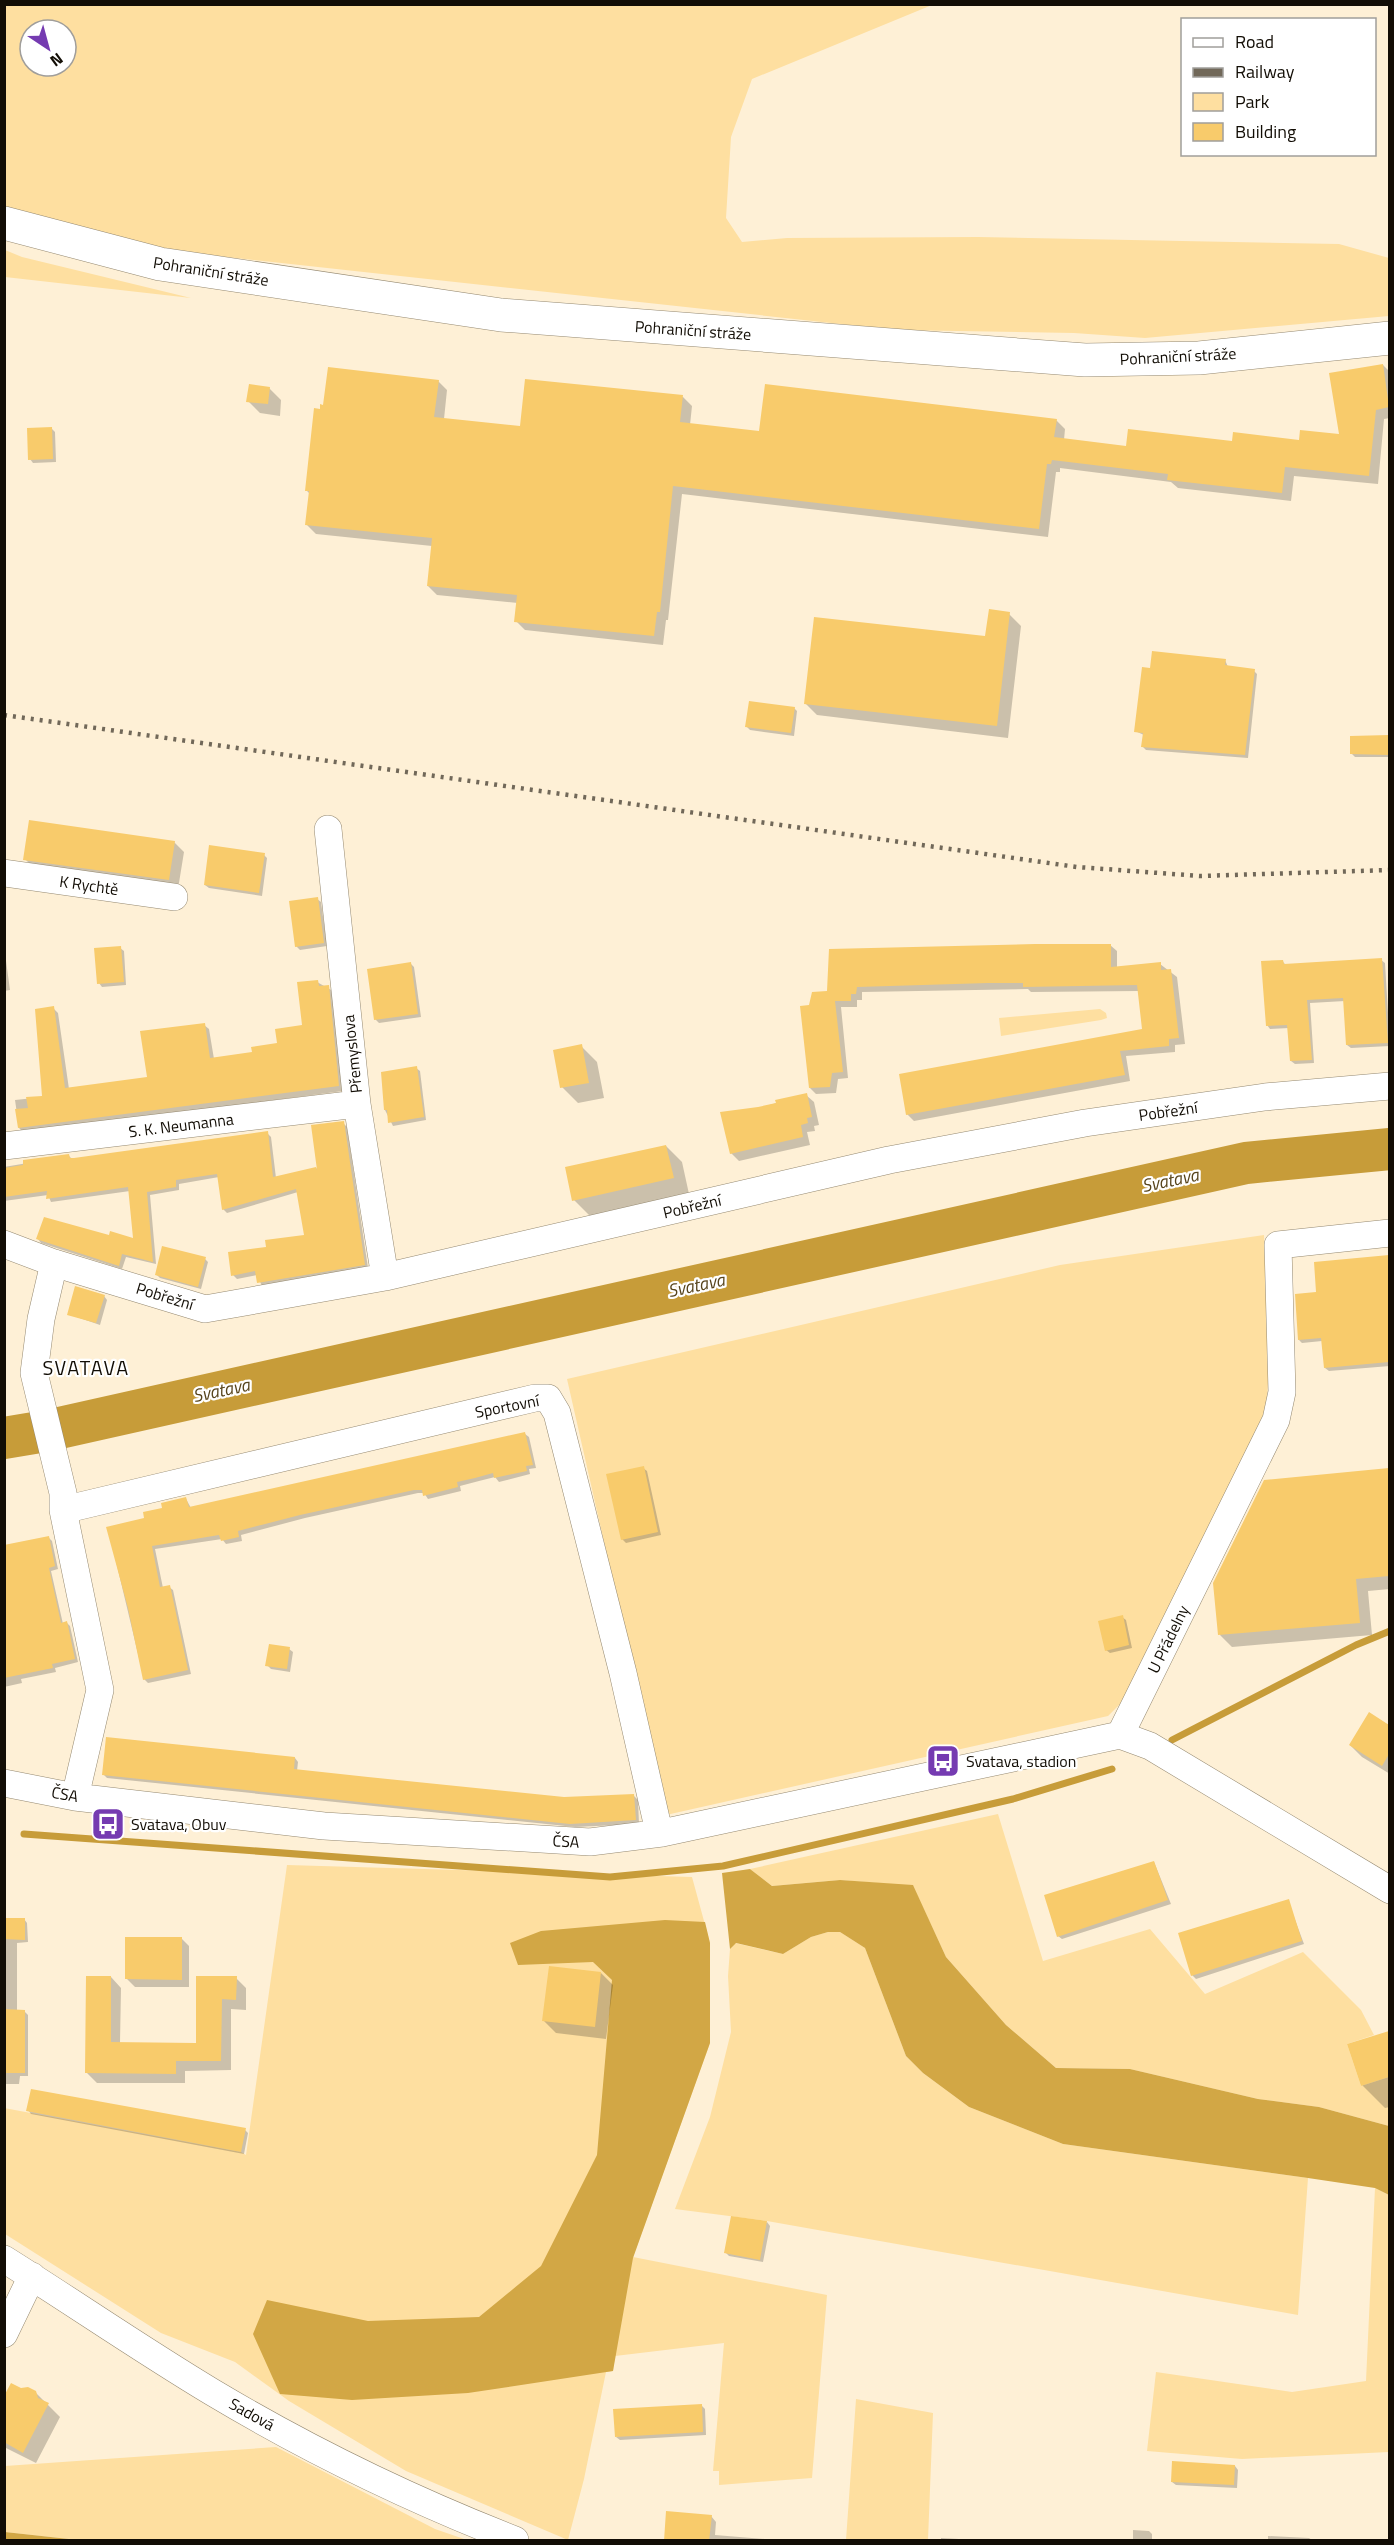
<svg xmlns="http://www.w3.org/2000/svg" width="1394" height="2545" font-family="'Titillium Web',sans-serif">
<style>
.green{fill:#fedfa0;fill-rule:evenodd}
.forest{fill:#d2a745}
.shadow{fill:#0003}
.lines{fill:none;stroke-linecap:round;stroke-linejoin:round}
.stream{stroke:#c79c39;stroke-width:7}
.river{stroke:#c79c39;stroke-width:42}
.building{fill:#f8cb6b}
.minor-casing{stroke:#958971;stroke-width:28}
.tertiary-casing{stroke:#958971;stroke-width:34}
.minor{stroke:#fff;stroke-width:27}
.tertiary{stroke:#fff;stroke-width:33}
.rail{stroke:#716859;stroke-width:4.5;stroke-dasharray:3 6;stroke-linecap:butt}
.labels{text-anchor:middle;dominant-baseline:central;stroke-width:4.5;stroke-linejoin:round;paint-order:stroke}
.street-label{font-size:16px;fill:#120d05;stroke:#fff}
.poi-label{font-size:16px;fill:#120d05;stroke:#fff;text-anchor:start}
.water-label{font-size:18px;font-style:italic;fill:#57441c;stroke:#fff}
.quarter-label{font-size:20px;letter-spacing:1.5px;fill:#120d05;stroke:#fff}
</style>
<rect width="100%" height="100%" fill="#fef0d6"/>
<!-- green -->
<path class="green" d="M 4,5 L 932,5 L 752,79 L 731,137 L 726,218 L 742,242 L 787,238 L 978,237 L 1339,244 L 1389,258 L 1389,316 L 1145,338 L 1074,333 L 896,330 L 126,246 L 5,210 ZM 30,30 L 66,30 L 66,66 L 30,66 Z
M 5,250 L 22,257 L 191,298 L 5,277 Z
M 1100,1009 L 1106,1013 L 1107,1018 L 1101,1020 L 1001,1036 L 999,1018 Z
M 1264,1235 L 1269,1370 L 1266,1411 L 1122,1702 L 1108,1716 L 666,1815 L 567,1379 L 1060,1265 Z
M 998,1814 L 1043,1961 L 1150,1929 L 1205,1994 L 1303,1952 L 1361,2010 L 1374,2035 L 1347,2044 L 1361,2086 L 1389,2077 L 1389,2126 L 1319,2107 L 1258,2099 L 1130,2069 L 1056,2068 L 1006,2025 L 946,1957 L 913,1886 L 840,1880 L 772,1886 L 750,1869 Z
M 287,1865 L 692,1877 L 710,1943 L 710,2043 L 633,2257 L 827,2295 L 812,2478 L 719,2485 L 719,2471 L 713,2471 L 724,2343 L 615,2356 L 613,2371 L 606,2372 L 584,2479 L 568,2540 L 406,2471 L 289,2401 L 235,2362 L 161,2333 L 5,2234 L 4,2108 L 241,2152 L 246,2155 Z
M 828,1932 L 840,1932 L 865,1948 L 906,2056 L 923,2073 L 969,2107 L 1063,2144 L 1308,2178 L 1298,2315 L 767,2221 L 675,2209 L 710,2117 L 731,2032 L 728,1976 L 730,1949 L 735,1943 L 783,1954 L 811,1937 Z
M 1375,2188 L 1389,2195 L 1389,2452 L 1242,2459 L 1147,2451 L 1156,2372 L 1292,2392 L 1366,2381 Z
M 856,2399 L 933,2413 L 928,2540 L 846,2540 Z
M 276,2447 L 435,2529 L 467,2540 L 78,2540 L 5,2532 L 5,2466 Z"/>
<!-- forest -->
<path class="forest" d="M 750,1869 L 772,1886 L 840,1880 L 913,1885 L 946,1957 L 1006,2025 L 1056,2068 L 1130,2069 L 1258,2099 L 1319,2107 L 1389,2126 L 1389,2195 L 1375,2188 L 1308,2178 L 1063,2144 L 969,2107 L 923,2073 L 906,2056 L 865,1948 L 840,1932 L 828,1932 L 811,1937 L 783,1954 L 736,1943 L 730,1949 L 722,1873 Z
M 665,1920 L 705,1922 L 710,1943 L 710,2043 L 633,2258 L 613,2371 L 468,2393 L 352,2400 L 280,2394 L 253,2334 L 267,2300 L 368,2321 L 479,2317 L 541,2266 L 597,2155 L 612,1980 L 593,1962 L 518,1965 L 510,1943 L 541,1931 Z
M 5,2532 L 78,2540 L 5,2540 Z"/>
<!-- shadow -->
<path class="shadow" d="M 1383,365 L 1390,372 L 1390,418 L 1384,419 L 1378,484 L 1294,476 L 1291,501 L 1178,488 L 1171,482 L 1060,468 L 1060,472 L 1056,472 L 1048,537 L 682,494 L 668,620 L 666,620 L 663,645 L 525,630 L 516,621 L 518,603 L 437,595 L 428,586 L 432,546 L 316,534 L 307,525 L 310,494 L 306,490 L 321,411 L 438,381 L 447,390 L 444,419 L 522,428 L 683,397 L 692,406 L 690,425 L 760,433 L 1056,420 L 1065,429 L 1064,440 L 1128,448 L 1300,441 L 1341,436 Z
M 269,388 L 281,400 L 280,416 L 260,413 L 248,401 Z
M 51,428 L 55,432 L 56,462 L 33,463 L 30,459 Z
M 1009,614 L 1021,626 L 1008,738 L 817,715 L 805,703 L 986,638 Z
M 1225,660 L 1228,667 L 1254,671 L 1257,674 L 1248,758 L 1146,750 L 1142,746 L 1144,735 L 1135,731 L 1151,669 Z
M 794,708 L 797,711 L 794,736 L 750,730 L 746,726 Z
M 1390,736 L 1390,757 L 1355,757 L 1351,753 L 1351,737 Z
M 174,842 L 184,852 L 178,889 L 35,869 L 25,859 Z
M 264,855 L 267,858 L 262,896 L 209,888 L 205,885 Z
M 317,899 L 321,902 L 327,946 L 300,950 L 296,946 Z
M 1110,945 L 1117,951 L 1117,968 L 1160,964 L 1177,977 L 1185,1044 L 1175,1045 L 1175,1052 L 1126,1056 L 1130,1081 L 914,1121 L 907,1114 L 1144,1030 L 1139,991 L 1031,992 L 1028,989 L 862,992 L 862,1000 L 857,1000 L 857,1007 L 841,1007 L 848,1078 L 838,1079 L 836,1093 L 816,1094 L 810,1088 L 811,1007 L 828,992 L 831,950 Z
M 4,946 L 10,990 L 4,991 Z
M 120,948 L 124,951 L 126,985 L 102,987 L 99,983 Z
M 1381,960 L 1385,963 L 1390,1046 L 1351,1048 L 1347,1045 L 1345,1001 L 1310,1003 L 1314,1063 L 1295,1064 L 1291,1061 L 1289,1028 L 1270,1029 L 1267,1025 L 1282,961 L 1287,966 Z
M 411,964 L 414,967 L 421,1017 L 379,1023 L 375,1019 Z
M 317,982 L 333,991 L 343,1091 L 24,1133 L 19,1128 L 15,1100 L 44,1097 L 53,1008 L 58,1013 L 69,1089 L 148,1079 L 204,1025 L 209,1029 L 214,1059 L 254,1053 L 279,1045 L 304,1026 Z
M 581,1046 L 597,1062 L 604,1098 L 578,1103 L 562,1087 Z
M 416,1068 L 420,1071 L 426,1120 L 393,1126 L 385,1110 Z
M 806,1095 L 814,1102 L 819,1125 L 814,1126 L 815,1131 L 807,1132 L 810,1145 L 739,1161 L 731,1153 L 758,1108 Z
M 343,1123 L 347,1127 L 368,1268 L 262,1286 L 257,1275 L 237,1279 L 233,1275 L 268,1248 L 305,1236 L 298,1192 L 227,1213 L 223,1209 L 219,1177 L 179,1184 L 179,1190 L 150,1195 L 156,1264 L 126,1257 L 122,1269 L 41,1243 L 38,1239 L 110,1237 L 134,1240 L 130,1191 L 51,1202 L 48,1195 L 4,1201 L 4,1167 L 69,1156 L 73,1160 L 267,1133 L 271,1137 L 276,1178 L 316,1168 L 319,1171 Z
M 666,1146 L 682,1162 L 689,1194 L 590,1216 L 574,1200 Z
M 1390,1257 L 1390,1366 L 1329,1371 L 1325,1368 L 1322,1341 L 1302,1343 L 1299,1340 L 1318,1294 L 1315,1263 Z
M 205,1259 L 208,1262 L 201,1289 L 160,1278 L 157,1275 Z
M 104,1296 L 107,1300 L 100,1325 L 68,1314 Z
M 525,1434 L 529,1437 L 536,1468 L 529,1469 L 530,1474 L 499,1482 L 495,1477 L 479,1481 L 460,1486 L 461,1491 L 428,1499 L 424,1493 L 418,1493 L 305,1518 L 241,1535 L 242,1541 L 226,1544 L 222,1539 L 155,1549 L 163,1588 L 169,1587 L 173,1590 L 191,1674 L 148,1683 L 144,1679 L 108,1528 L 146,1519 L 186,1499 L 191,1508 Z
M 643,1468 L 647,1471 L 661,1535 L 626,1543 L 622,1539 Z
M 1390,1470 L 1390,1589 L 1368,1591 L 1372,1635 L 1232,1647 L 1220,1635 L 1265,1481 Z
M 48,1537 L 52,1541 L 58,1569 L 51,1571 L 63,1624 L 67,1623 L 70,1626 L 78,1662 L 55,1668 L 56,1672 L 21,1679 L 22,1683 L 4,1687 L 4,1547 Z
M 1122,1617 L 1126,1620 L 1132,1648 L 1110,1653 L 1106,1650 Z
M 289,1649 L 293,1652 L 290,1672 L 271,1669 L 267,1665 Z
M 1370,1714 L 1390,1726 L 1390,1774 L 1362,1757 L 1350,1745 Z
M 295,1758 L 298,1762 L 297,1771 L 564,1798 L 634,1796 L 638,1800 L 639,1824 L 575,1827 L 107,1778 L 103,1774 Z
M 1154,1862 L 1171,1904 L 1062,1939 L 1058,1936 Z
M 1288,1901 L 1304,1944 L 1196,1979 L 1192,1975 Z
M 4,1919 L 24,1919 L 27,1923 L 28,1942 L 17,1943 L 17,2011 L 24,2011 L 28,2015 L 28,2076 L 20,2076 L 19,2084 L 4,2084 Z
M 181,1938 L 189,1946 L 189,1987 L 135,1987 L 127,1979 Z
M 601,1973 L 613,1985 L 606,2039 L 556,2033 L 544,2021 Z
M 111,1977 L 121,1988 L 120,2043 L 197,2044 L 198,1978 L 236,1978 L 246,1988 L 246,2010 L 231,2009 L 231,2070 L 185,2071 L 185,2083 L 97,2083 L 87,2073 Z
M 1390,2032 L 1390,2107 L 1385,2108 L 1362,2085 L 1349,2045 Z
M 28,2110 L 245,2130 L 248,2133 L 244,2154 L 31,2114 Z
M 767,2222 L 770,2226 L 763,2262 L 729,2256 L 725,2252 Z
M 21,2390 L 35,2392 L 60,2417 L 36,2463 L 4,2447 L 4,2399 Z
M 701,2405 L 705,2409 L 706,2435 L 620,2440 L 616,2437 Z
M 1235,2466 L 1238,2470 L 1237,2488 L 1176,2485 L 1172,2482 Z
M 711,2516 L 716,2522 L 715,2535 L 777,2540 L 665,2540 Z
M 1133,2530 L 1149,2531 L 1152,2534 L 1152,2540 L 1096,2540 L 1133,2540 Z
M 1268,2536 L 1309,2538 L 1312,2540 L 1268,2540 Z
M 941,2538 L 959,2539 L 961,2540 L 941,2540 Z"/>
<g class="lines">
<!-- stream -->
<path class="stream" d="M 1172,1740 L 1356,1645 L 1390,1631
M 24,1834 L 610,1877 L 723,1866 L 1013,1799 L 1112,1769"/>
<!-- river -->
<path class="river" d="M 4,1438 L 46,1431 L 1246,1163 L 1390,1149"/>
</g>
<!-- building -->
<path class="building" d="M 1383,364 L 1389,407 L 1376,410 L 1369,476 L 1285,467 L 1282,493 L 1167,480 L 1168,474 L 1052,460 L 1051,464 L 1047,464 L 1039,529 L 673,486 L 660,612 L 657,612 L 654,636 L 514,622 L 517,595 L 427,586 L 432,538 L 305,525 L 309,491 L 305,491 L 314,408 L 320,409 L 320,404 L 323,405 L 328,367 L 439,380 L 434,417 L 520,426 L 525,379 L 683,395 L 680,422 L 759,431 L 765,384 L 1057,419 L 1054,437 L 1126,446 L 1128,429 L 1232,441 L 1233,432 L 1299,440 L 1300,430 L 1339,434 L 1329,373 Z
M 249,384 L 270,387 L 268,404 L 246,402 Z
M 52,427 L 53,459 L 28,460 L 27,428 Z
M 989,609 L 1010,612 L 997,726 L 804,704 L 814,617 L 985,636 Z
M 1152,651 L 1226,659 L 1225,665 L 1255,669 L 1245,755 L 1141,747 L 1143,733 L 1134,732 L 1142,667 L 1150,668 Z
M 749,701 L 795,707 L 791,733 L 745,727 Z
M 1389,735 L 1389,755 L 1350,754 L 1350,736 Z
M 29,820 L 175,841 L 169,880 L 23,860 Z
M 209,845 L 265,853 L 259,893 L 204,885 Z
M 318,897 L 324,943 L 295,947 L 289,901 Z
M 1035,944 L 1111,944 L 1111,967 L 1161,962 L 1161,970 L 1171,969 L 1179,1038 L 1169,1039 L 1169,1046 L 1120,1051 L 1125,1075 L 906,1115 L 899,1074 L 1142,1029 L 1137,985 L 1023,987 L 1023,983 L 988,983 L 857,987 L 856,994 L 851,994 L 851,1001 L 835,1001 L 843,1072 L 832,1073 L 830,1087 L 809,1088 L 800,1006 L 809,1005 L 812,992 L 827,991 L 829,949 Z
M 121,946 L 124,982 L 97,984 L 94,948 Z
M 1382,958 L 1388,1043 L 1346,1045 L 1343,998 L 1307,1000 L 1312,1060 L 1290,1061 L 1287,1025 L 1266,1026 L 1261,961 L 1283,960 L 1284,964 Z
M 411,962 L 418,1014 L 374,1020 L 367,969 Z
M 318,980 L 319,986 L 329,985 L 339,1086 L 18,1128 L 15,1109 L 28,1108 L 26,1097 L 42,1096 L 35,1009 L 54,1006 L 65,1088 L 147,1077 L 140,1031 L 205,1023 L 210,1058 L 252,1052 L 251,1047 L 277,1043 L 275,1029 L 302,1025 L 297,982 Z
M 582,1044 L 589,1083 L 560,1088 L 553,1050 Z
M 417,1066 L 424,1117 L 388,1123 L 387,1110 L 384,1110 L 381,1072 Z
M 807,1093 L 812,1117 L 807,1118 L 808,1123 L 801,1125 L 803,1137 L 730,1154 L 720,1112 L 758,1107 L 776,1103 L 775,1100 Z
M 344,1121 L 365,1265 L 257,1283 L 255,1271 L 231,1276 L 228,1252 L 266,1247 L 265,1240 L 304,1235 L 296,1189 L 222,1210 L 217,1174 L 176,1180 L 176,1187 L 147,1192 L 153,1262 L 122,1254 L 119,1266 L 36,1239 L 44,1217 L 109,1235 L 110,1231 L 133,1238 L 128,1187 L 46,1199 L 47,1191 L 4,1197 L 4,1168 L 23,1165 L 23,1160 L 69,1154 L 70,1158 L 74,1158 L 268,1131 L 273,1177 L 316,1167 L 317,1170 L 311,1125 Z
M 666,1145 L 674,1178 L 572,1201 L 565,1167 Z
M 162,1246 L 206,1257 L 198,1287 L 155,1275 Z
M 1389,1255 L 1389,1362 L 1324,1368 L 1321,1338 L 1298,1340 L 1295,1294 L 1316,1292 L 1314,1262 Z
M 75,1286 L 105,1295 L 96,1323 L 67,1315 Z
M 525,1432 L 533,1465 L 526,1466 L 527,1471 L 494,1478 L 493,1473 L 475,1478 L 457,1482 L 458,1487 L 423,1496 L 422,1490 L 414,1490 L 300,1515 L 238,1531 L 239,1537 L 221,1541 L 219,1535 L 152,1546 L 160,1587 L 170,1585 L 188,1670 L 143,1680 L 128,1608 L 106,1527 L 144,1518 L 143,1512 L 162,1508 L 161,1503 L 186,1497 L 189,1507 Z
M 644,1466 L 658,1532 L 621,1540 L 606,1474 Z
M 1389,1468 L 1389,1576 L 1356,1579 L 1360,1623 L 1218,1635 L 1213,1583 L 1264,1480 Z
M 49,1536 L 55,1566 L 49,1568 L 61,1623 L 67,1621 L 75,1659 L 52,1664 L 53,1668 L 4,1678 L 4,1545 Z
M 1123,1615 L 1129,1645 L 1105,1651 L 1098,1621 Z
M 269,1644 L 290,1647 L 287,1669 L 265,1666 Z
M 1369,1712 L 1389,1725 L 1389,1754 L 1382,1766 L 1349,1745 Z
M 106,1737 L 295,1757 L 294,1769 L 368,1777 L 564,1797 L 634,1794 L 636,1820 L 570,1824 L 102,1775 Z
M 1154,1861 L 1168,1900 L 1057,1937 L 1044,1895 Z
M 1289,1899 L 1302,1941 L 1191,1976 L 1178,1933 Z
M 4,1918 L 25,1918 L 25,1940 L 4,1939 Z
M 125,1937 L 182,1937 L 182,1980 L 125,1979 Z
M 549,1966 L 601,1972 L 595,2027 L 542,2021 Z
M 86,1976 L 111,1976 L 111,2042 L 196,2043 L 196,1976 L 237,1976 L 236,2000 L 222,1999 L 221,2061 L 176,2061 L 176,2074 L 85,2073 Z
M 4,2009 L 25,2010 L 25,2073 L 4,2073 Z
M 1389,2031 L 1389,2077 L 1361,2086 L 1347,2044 Z
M 31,2089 L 246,2128 L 241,2152 L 26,2111 Z
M 731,2216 L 767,2221 L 760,2260 L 724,2253 Z
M 11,2383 L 21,2388 L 28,2387 L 36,2391 L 38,2398 L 49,2403 L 23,2453 L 4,2442 L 4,2396 Z
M 702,2404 L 703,2432 L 615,2437 L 613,2409 Z
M 1172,2461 L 1235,2465 L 1234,2485 L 1171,2482 Z
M 666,2511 L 712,2515 L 709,2541 L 664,2541 Z"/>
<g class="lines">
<defs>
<path id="minor" d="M 328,829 L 357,1104 L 385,1277
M 4,873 L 174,897
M 4,1146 L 357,1104
M 4,1244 L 54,1263 L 205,1309 L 385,1277 L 889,1160 L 1085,1123 L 1265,1097 L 1390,1086
M 54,1263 L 41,1319 L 34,1373 L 63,1493 L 63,1510 L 100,1690 L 75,1797
M 63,1510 L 535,1398 L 548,1398 L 557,1413 L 623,1673 L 657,1823 L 662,1833
M 1120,1735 L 1276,1420 L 1282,1392 L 1278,1245 L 1390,1233
M 4,1783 L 75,1797 L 324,1826 L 590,1842 L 662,1833 L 1120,1735 L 1150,1746 L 1390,1890
M 4,2259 C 74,2303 142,2350 212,2392 C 309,2450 410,2499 515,2540
M 4,2334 L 32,2276"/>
<path id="tertiary" d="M 4,223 L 160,264 L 501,315 L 1085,360 L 1199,358 L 1390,338"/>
</defs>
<!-- minor casing -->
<use href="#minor" class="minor-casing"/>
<!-- tertiary casing -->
<use href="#tertiary" class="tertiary-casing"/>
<!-- minor -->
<use href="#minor" class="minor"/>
<!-- tertiary -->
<use href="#tertiary" class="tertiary"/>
<!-- rail -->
<path class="rail" d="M 4,715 L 1077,867 L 1200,876 L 1390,870"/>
</g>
<!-- icons -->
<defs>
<symbol id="bus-square" viewBox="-11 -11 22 22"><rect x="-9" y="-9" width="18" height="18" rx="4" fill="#753bb1" stroke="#fff"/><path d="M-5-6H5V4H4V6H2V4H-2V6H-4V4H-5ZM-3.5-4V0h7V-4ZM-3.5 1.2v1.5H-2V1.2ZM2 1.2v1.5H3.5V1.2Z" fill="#fff"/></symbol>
</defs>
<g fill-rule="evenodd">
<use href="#bus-square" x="924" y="1742" width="38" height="38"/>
<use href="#bus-square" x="89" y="1805" width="38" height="38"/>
</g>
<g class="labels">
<!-- street labels -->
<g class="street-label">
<text transform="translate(211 271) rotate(9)">Pohraniční stráže</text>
<text transform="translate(693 330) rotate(4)">Pohraniční stráže</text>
<text transform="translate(1178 356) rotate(-3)">Pohraniční stráže</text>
<text transform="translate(89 885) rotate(8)">K Rychtě</text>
<text transform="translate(352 1054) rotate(-96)">Přemyslova</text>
<text transform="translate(1168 1111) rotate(-8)">Pobřežní</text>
<text transform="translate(181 1125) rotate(-7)">S. K. Neumanna</text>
<text transform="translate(692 1206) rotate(-13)">Pobřežní</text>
<text transform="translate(165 1296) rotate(17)">Pobřežní</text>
<text transform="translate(507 1406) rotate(-11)">Sportovní</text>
<text transform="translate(1168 1639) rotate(-64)">U Přádelny</text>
<text transform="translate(65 1794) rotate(10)">ČSA</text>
<text transform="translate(566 1841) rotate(3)">ČSA</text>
<text transform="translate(252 2414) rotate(29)">Sadová</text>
</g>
<!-- poi labels -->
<g class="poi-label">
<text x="966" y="1761">Svatava, stadion</text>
<text x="131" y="1824">Svatava, Obuv</text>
</g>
<!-- water labels -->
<g class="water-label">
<text transform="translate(1170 1180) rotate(-12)">Svatava</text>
<text transform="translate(696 1285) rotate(-12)">Svatava</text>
<text transform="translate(221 1390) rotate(-12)">Svatava</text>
</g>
<!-- quarter labels -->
<g class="quarter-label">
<text x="86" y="1367">SVATAVA</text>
</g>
</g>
<!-- border -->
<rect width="1394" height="2545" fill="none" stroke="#120d05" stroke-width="12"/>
<!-- legend -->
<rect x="1181" y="18" width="195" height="138" fill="#ffffff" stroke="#a09e9b" stroke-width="1.5"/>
<rect x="1193" y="38" width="30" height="9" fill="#ffffff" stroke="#a09e9b" stroke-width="1.5"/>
<text x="1235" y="48" font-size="18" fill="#120d05">Road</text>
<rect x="1193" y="68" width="30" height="9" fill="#716859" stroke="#a09e9b" stroke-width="1.5"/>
<text x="1235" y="78" font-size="18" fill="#120d05">Railway</text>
<rect x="1193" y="93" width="30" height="18" fill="#fedfa0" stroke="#a09e9b" stroke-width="1.5"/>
<text x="1235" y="108" font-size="18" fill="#120d05">Park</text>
<rect x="1193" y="123" width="30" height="18" fill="#f8cb6b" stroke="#a09e9b" stroke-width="1.5"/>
<text x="1235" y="138" font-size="18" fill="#120d05">Building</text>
<!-- north arrow -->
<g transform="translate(48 48) rotate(144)"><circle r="28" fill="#ffffff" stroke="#a09e9b" stroke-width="1.5"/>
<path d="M0-4.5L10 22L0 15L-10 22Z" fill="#753bb1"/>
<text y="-9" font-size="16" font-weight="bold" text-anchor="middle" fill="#120d05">N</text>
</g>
</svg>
